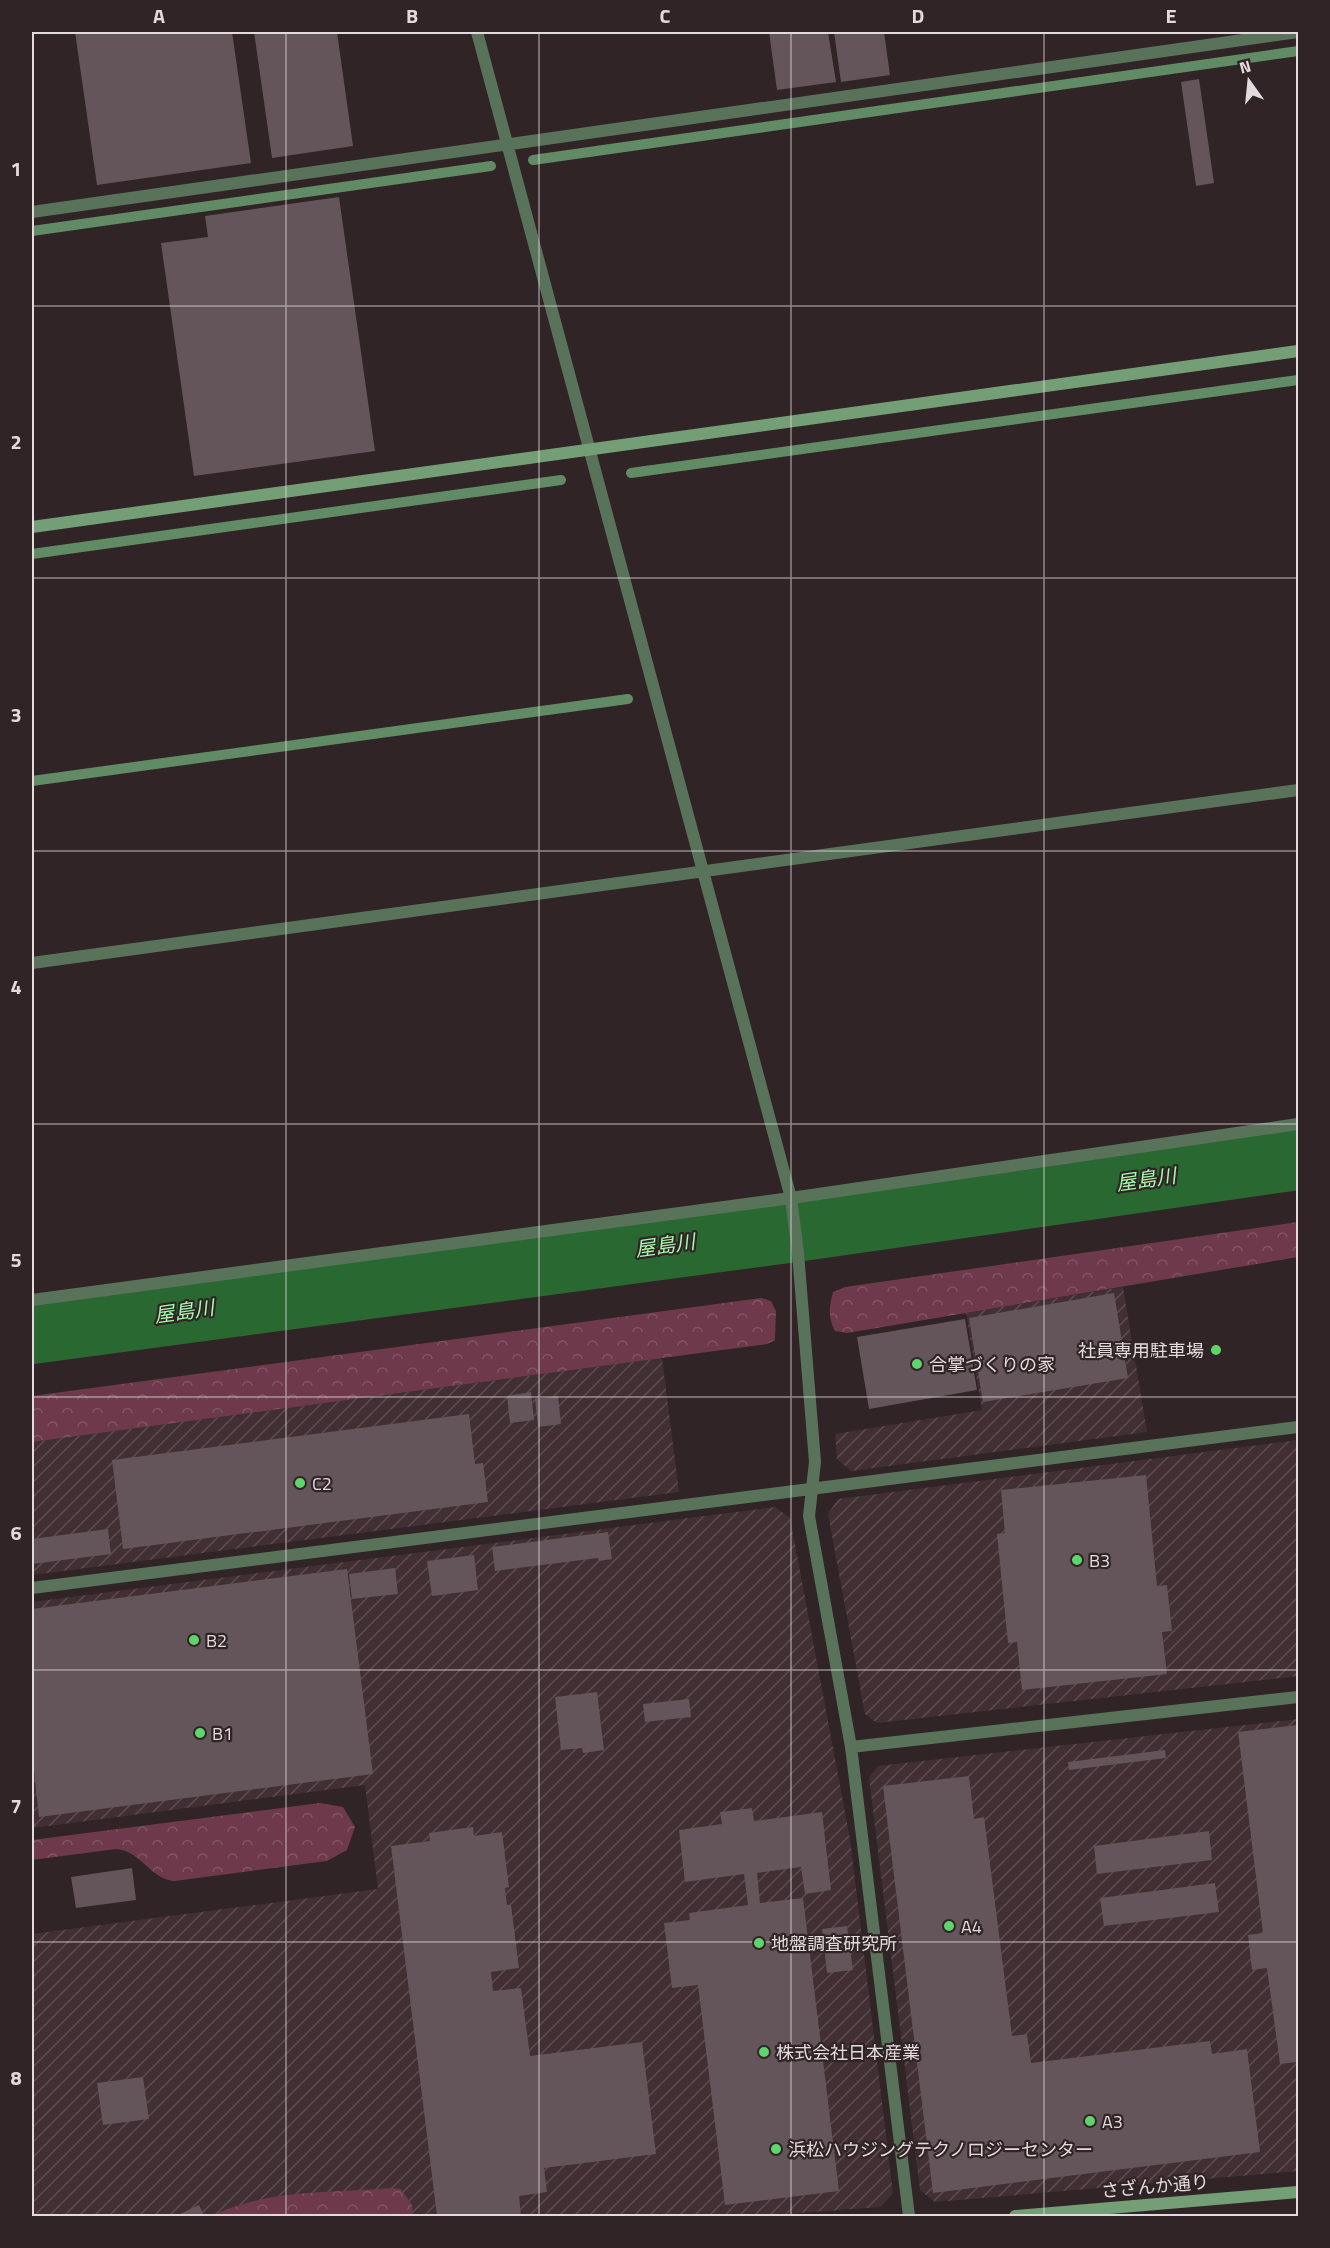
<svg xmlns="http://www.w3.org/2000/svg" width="1330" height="2248" font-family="'Titillium Web','Noto Sans JP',sans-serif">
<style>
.industrial{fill:url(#industrial-furrows)}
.forest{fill:url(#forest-crowns)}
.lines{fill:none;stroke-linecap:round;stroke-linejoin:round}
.stream{stroke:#608b64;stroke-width:10}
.river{stroke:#296931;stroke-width:64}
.building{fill:#635559}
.street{stroke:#59735a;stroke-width:12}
.secondary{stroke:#749e76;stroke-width:12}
.grid{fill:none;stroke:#e2dadc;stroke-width:1.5;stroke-opacity:0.55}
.poi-dot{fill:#5ed56c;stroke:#302427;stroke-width:2}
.labels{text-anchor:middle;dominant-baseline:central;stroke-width:4.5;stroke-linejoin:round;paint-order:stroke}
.poi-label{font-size:18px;fill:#e2dadc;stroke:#302427;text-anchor:start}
.street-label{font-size:18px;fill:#e2dadc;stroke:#302427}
.water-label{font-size:20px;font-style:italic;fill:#a5fdab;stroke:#302427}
.neatline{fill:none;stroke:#e2dadc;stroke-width:2}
.grid-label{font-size:20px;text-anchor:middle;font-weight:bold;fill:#e2dadc}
</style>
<defs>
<pattern id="industrial-furrows" width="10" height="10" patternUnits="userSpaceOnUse" patternTransform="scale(1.5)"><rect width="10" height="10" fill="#412f34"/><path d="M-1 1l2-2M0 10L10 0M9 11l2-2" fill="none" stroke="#5c4d51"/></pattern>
<pattern id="forest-crowns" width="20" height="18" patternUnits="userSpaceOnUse" patternTransform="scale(1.5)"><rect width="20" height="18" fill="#6d394b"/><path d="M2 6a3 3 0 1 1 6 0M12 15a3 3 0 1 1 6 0" fill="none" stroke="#825564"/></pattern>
</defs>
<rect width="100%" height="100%" fill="#302427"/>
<!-- industrial -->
<path class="industrial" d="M 1123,1287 L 1147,1432 L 851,1471 L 837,1459 L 835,1434 L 982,1410 L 966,1313 Z
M 662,1358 L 679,1492 L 32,1575 L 32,1442 Z
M 1298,1440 L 1298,1676 L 877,1723 L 865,1714 L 828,1514 L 838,1499 Z
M 775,1507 L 790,1518 L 850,1839 L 893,2193 L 881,2207 L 757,2216 L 32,2216 L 32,1934 L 378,1889 L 365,1785 L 32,1828 L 32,1602 Z
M 1298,1719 L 1298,2171 L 935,2202 L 920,2190 L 869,1778 L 878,1766 Z"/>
<!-- forest -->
<path class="forest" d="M 1298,1222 L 1298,1257 L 847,1333 L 835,1331 C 828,1318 829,1307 833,1292 L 845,1287 Z
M 761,1298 L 771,1301 L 776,1311 L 775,1340 L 767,1344 L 32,1442 L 32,1396 Z
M 320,1803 L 343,1807 L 355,1827 L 347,1850 L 327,1861 L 175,1881 C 149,1879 142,1851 116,1849 L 32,1860 L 32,1840 Z
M 391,2188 L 401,2189 L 412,2205 L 413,2216 L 212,2216 C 266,2189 332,2193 391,2188 Z"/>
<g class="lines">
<!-- stream -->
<path class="stream" d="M 533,160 L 1298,51
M 32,231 L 491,166
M 631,473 L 1298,380
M 32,554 L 561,480
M 32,781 L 628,699"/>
<!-- river -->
<path class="river" d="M 32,1332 L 795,1230 L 1298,1158"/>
</g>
<!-- building -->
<path class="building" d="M 75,32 L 232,32 L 251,163 L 97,185 Z
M 254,32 L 337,32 L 353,146 L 272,158 Z
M 769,32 L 828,32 L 836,82 L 777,90 Z
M 834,32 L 884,32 L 890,75 L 841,82 Z
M 1199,79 L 1214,183 L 1196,186 L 1181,82 Z
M 339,197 L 375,451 L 194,476 L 161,243 L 208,237 L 205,216 Z
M 1114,1293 L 1128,1378 L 983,1402 L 969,1318 Z
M 965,1319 L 977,1390 L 869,1409 L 857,1337 Z
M 531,1392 L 534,1420 L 510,1423 L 507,1396 Z
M 558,1396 L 561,1424 L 538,1427 L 535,1399 Z
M 469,1414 L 475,1464 L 483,1463 L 488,1502 L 123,1549 L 112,1460 Z
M 1146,1475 L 1157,1586 L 1167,1585 L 1172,1631 L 1162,1632 L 1167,1674 L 1022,1690 L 1017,1642 L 1008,1643 L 997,1534 L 1005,1533 L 1001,1490 Z
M 108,1529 L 111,1554 L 32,1564 L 32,1539 Z
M 608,1532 L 612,1559 L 599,1561 L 598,1558 L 495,1571 L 492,1547 Z
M 474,1555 L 478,1590 L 432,1596 L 427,1561 Z
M 395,1568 L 398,1594 L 352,1599 L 349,1574 Z
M 347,1569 L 373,1774 L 39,1817 L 32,1753 L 32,1609 Z
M 597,1692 L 604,1750 L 583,1753 L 582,1748 L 561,1750 L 555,1697 Z
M 689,1699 L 691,1717 L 645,1722 L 643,1704 Z
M 1298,1725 L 1298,2062 L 1280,2064 L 1267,1968 L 1252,1970 L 1248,1935 L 1263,1933 L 1238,1732 Z
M 1165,1750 L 1166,1758 L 1069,1770 L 1068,1762 Z
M 969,1776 L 974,1819 L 984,1817 L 1012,2036 L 1027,2034 L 1031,2063 L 1210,2041 L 1212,2054 L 1247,2049 L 1260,2152 L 933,2193 L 883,1786 Z
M 752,1808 L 754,1821 L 822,1812 L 831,1890 L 805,1894 L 801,1867 L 757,1873 L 760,1903 L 803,1898 L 839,2191 L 725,2205 L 698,1985 L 672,1988 L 664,1923 L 690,1920 L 689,1913 L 748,1905 L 744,1874 L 685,1882 L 679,1830 L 722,1824 L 720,1812 Z
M 473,1827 L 474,1836 L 502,1832 L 509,1887 L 505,1888 L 507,1905 L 511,1905 L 519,1968 L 491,1972 L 493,1991 L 521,1988 L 530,2056 L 642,2042 L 656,2154 L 544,2168 L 547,2192 L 519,2196 L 521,2216 L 437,2216 L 391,1846 L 430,1841 L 429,1833 Z
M 1209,1831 L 1212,1860 L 1097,1874 L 1094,1846 Z
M 132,1868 L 136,1900 L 76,1908 L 71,1877 Z
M 1215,1883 L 1219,1912 L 1104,1926 L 1100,1898 Z
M 847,1926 L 853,1970 L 827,1973 L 822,1929 Z
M 143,2077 L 149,2119 L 103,2125 L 97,2083 Z
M 199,2205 L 204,2215 L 182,2216 L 180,2214 Z"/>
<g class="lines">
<!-- street -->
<path class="street" d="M 477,32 L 791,1198 L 798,1253 L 815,1462 L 809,1516 L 851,1747 L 909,2216
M 32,212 L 1298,32
M 32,963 L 1298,790
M 32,1300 L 791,1198 L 1298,1124
M 32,1588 L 1298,1427
M 851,1747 L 1298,1697"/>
<!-- secondary -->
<path class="secondary" d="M 32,527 L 1298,351
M 1015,2216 L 1298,2192"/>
</g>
<!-- grid -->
<path class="grid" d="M 286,32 L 286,2216M 539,32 L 539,2216M 791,32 L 791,2216M 1044,32 L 1044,2216M 32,306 L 1298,306M 32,578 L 1298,578M 32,851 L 1298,851M 32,1124 L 1298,1124M 32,1397 L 1298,1397M 32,1670 L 1298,1670M 32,1942 L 1298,1942"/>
<!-- markers -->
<g class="poi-dot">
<circle cx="1216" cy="1350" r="6"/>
<circle cx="917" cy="1364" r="6"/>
<circle cx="300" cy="1483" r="6"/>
<circle cx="1077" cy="1560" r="6"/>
<circle cx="194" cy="1640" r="6"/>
<circle cx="200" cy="1733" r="6"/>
<circle cx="949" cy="1926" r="6"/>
<circle cx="759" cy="1943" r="6"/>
<circle cx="764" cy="2052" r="6"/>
<circle cx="1090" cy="2121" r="6"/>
<circle cx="776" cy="2149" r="6"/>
</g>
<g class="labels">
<!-- poi labels -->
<g class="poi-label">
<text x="1204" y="1350" text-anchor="end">社員専用駐車場</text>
<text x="929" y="1364">合掌づくりの家</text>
<text x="312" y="1483">C2</text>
<text x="1089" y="1560">B3</text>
<text x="206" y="1640">B2</text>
<text x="212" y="1733">B1</text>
<text x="961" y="1926">A4</text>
<text x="771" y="1943">地盤調査研究所</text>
<text x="776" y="2052">株式会社日本産業</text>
<text x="1102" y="2121">A3</text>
<text x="788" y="2149">浜松ハウジングテクノロジーセンター</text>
</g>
<!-- street labels -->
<g class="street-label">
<text transform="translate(1155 2186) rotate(-5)">さざんか通り</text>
</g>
<!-- water labels -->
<g class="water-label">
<text transform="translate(1146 1179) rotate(-8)">屋島川</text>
<text transform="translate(665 1245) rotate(-8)">屋島川</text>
<text transform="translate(184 1311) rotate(-8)">屋島川</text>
</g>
</g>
<!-- border -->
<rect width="1330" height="2248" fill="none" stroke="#302427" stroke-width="66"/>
<!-- north arrow -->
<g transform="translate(1249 81) rotate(345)" stroke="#302427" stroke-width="4.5" paint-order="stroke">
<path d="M0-4.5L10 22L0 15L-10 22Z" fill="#e2dadc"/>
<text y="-9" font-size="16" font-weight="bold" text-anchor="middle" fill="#e2dadc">N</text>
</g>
<rect x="33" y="33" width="1264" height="2182" class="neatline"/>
<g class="grid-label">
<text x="159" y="23">A</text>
<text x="412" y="23">B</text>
<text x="665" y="23">C</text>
<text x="918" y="23">D</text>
<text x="1171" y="23">E</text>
<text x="16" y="176">1</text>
<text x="16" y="449">2</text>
<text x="16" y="722">3</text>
<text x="16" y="994">4</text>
<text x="16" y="1267">5</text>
<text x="16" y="1540">6</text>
<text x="16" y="1813">7</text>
<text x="16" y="2085">8</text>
</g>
</svg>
